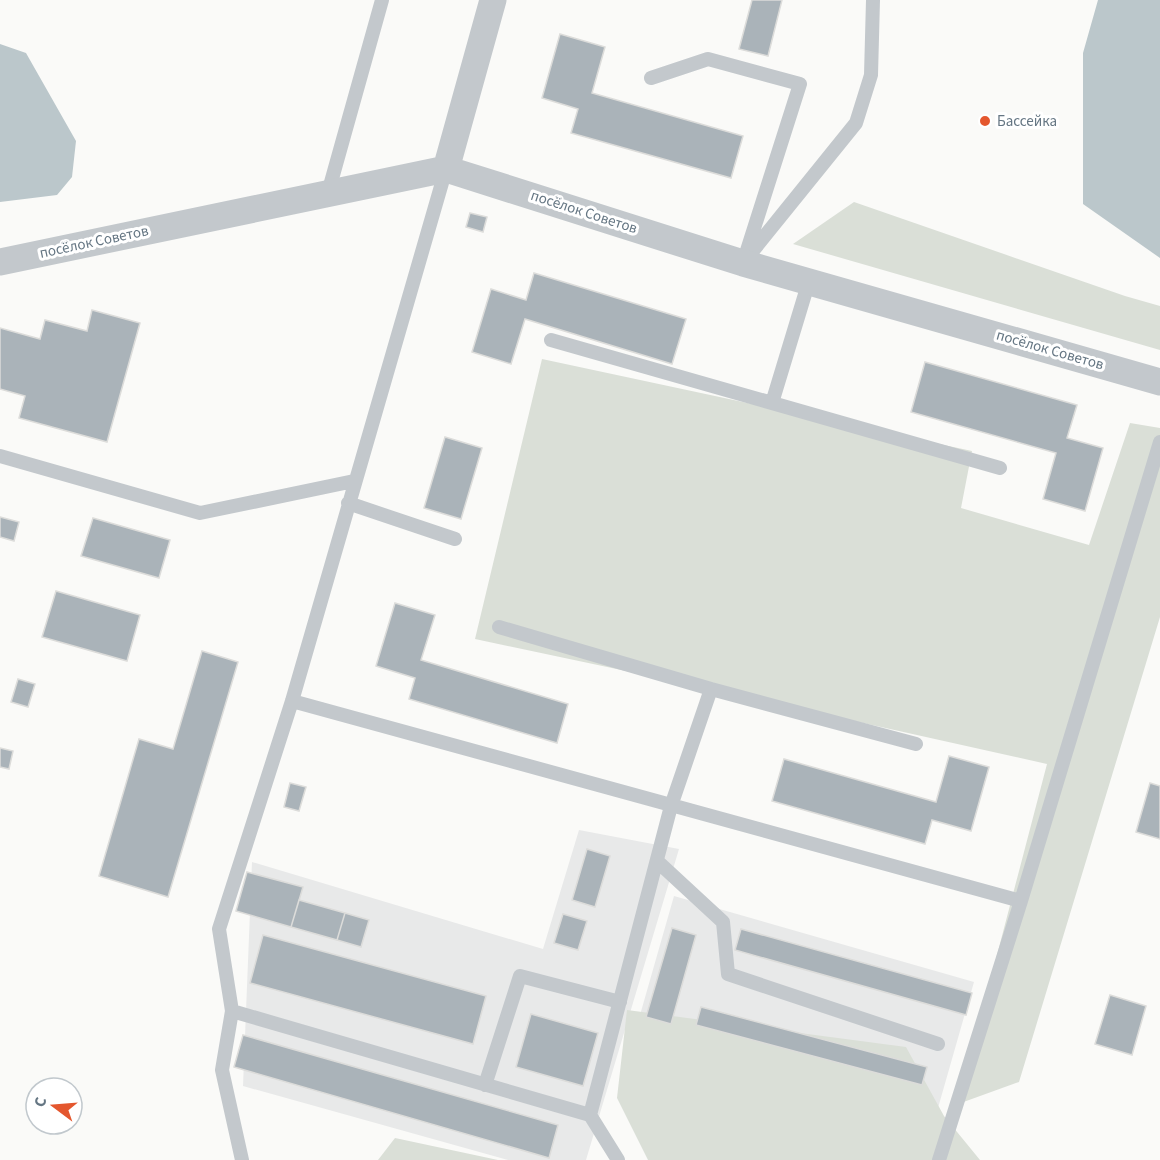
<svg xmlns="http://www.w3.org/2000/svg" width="1160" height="1160" font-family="'Source Sans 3',sans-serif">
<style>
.built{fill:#e8e9e9}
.green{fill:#dadfd7}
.water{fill:#bbc7cb}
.building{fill:#aab3b9;stroke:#dcdcda;stroke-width:1.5}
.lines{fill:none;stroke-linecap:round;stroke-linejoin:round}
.service{stroke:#c3c8cc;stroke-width:14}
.minor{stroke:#c3c8cc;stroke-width:27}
.poi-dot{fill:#e4572e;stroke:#fff;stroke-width:2}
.labels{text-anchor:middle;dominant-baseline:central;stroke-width:6;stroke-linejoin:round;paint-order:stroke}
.poi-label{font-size:15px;fill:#657683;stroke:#fff;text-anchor:start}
.street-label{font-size:15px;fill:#657683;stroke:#fff}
</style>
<rect width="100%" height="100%" fill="#fafaf8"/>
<!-- built -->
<path class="built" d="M 579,830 L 679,849 L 586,1160 L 508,1160 L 243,1086 L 252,862 L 543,949 Z
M 674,896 L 974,982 L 938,1108 L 638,1022 Z"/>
<!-- green -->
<path class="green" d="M 854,202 L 1125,296 L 1160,306 L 1160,350 L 793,244 Z
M 542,359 L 972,451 L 961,508 L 1089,545 L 1130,423 L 1160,428 L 1160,617 L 1019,1082 L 958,1104 L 1047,764 L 711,689 L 475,639 Z
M 627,1010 L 906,1047 L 944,1116 L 980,1160 L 648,1160 L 617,1098 Z
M 395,1138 L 498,1160 L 378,1160 Z"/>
<!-- water -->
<path class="water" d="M 1098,0 L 1160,0 L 1160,258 L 1083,204 L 1083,53 Z
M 0,44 L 26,53 L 76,141 L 72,177 L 57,195 L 0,202 Z"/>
<!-- building -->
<path class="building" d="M 752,0 L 782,0 L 768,56 L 739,49 Z
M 560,34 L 605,47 L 592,93 L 743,136 L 731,178 L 571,133 L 578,109 L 542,98 Z
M 470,213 L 487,217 L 483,232 L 466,227 Z
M 534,273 L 686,319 L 672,364 L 525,319 L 511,364 L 472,352 L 491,289 L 526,300 Z
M 92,310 L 140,323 L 107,442 L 19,418 L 25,396 L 0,389 L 0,328 L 40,339 L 45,320 L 87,331 Z
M 925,362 L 1077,405 L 1067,438 L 1103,448 L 1085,511 L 1043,499 L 1056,453 L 911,412 Z
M 445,437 L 482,448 L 461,519 L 424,508 Z
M 0,517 L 19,522 L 14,541 L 0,537 Z
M 93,518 L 170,540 L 159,578 L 81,556 Z
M 56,591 L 140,615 L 127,661 L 42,637 Z
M 395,603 L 435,615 L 421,660 L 568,704 L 557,743 L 409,699 L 415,678 L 376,666 Z
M 202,651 L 238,662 L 168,897 L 99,876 L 139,739 L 173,749 Z
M 18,679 L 35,684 L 28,707 L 11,702 Z
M 0,748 L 13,751 L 9,769 L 0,767 Z
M 949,756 L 989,767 L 971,831 L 932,820 L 925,844 L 772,801 L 784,759 L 936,802 Z
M 290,783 L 306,787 L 299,811 L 284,807 Z
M 1150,783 L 1160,786 L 1160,839 L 1136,832 Z
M 587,849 L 610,856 L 595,907 L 572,900 Z
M 247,872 L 303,887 L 291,927 L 236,911 Z
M 299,900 L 345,913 L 337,940 L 291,927 Z
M 345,913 L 369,920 L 361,947 L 337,940 Z
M 563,914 L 587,921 L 578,950 L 554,943 Z
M 672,928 L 696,935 L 671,1024 L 646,1017 Z
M 741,929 L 972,993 L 966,1015 L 735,950 Z
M 263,935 L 486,996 L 473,1044 L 250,983 Z
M 1110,995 L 1146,1006 L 1132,1055 L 1095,1044 Z
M 701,1007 L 927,1067 L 922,1085 L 696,1025 Z
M 531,1014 L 598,1033 L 583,1086 L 516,1067 Z
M 243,1035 L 558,1125 L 549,1158 L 234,1067 Z"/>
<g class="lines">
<!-- service -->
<path class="service" d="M 651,78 L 708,59 L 800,84 L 743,263 L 856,123 L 871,75 L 873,0
M 328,193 L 382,0
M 551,340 L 1000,468
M 772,403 L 809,281
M 0,456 L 200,513 L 354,481
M 348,503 L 455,539
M 499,627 L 711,689 L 916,744
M 292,701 L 1021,901
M 657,861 L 723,922 L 728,974 L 938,1044
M 232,1011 L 590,1115 L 618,1160
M 485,1085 L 520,976 L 620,1002
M 590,1115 L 671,806 L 711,689
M 242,1160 L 222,1070 L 232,1011 L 219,929 L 292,701 L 446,169
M 939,1160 L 1021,901 L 1160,442"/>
<!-- minor -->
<path class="minor" d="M 446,169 L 493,0
M 0,262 L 446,169 L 743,263 L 1160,382"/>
</g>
<!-- markers -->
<circle class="poi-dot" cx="985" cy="121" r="6"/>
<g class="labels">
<!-- poi labels -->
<g class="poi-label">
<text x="997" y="121">Бассейка</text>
</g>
<!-- street labels -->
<g class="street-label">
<text transform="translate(584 212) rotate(18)">посёлок Советов</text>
<text transform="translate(94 242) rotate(-12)">посёлок Советов</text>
<text transform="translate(1050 350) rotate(16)">посёлок Советов</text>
</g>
</g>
<!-- north arrow -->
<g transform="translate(54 1106) rotate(286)"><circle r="28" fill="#ffffff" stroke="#c1c8cd" stroke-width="1.5"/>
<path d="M0-4.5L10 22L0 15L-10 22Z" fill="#e4572e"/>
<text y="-9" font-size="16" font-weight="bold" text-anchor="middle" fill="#657683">С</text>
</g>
</svg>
